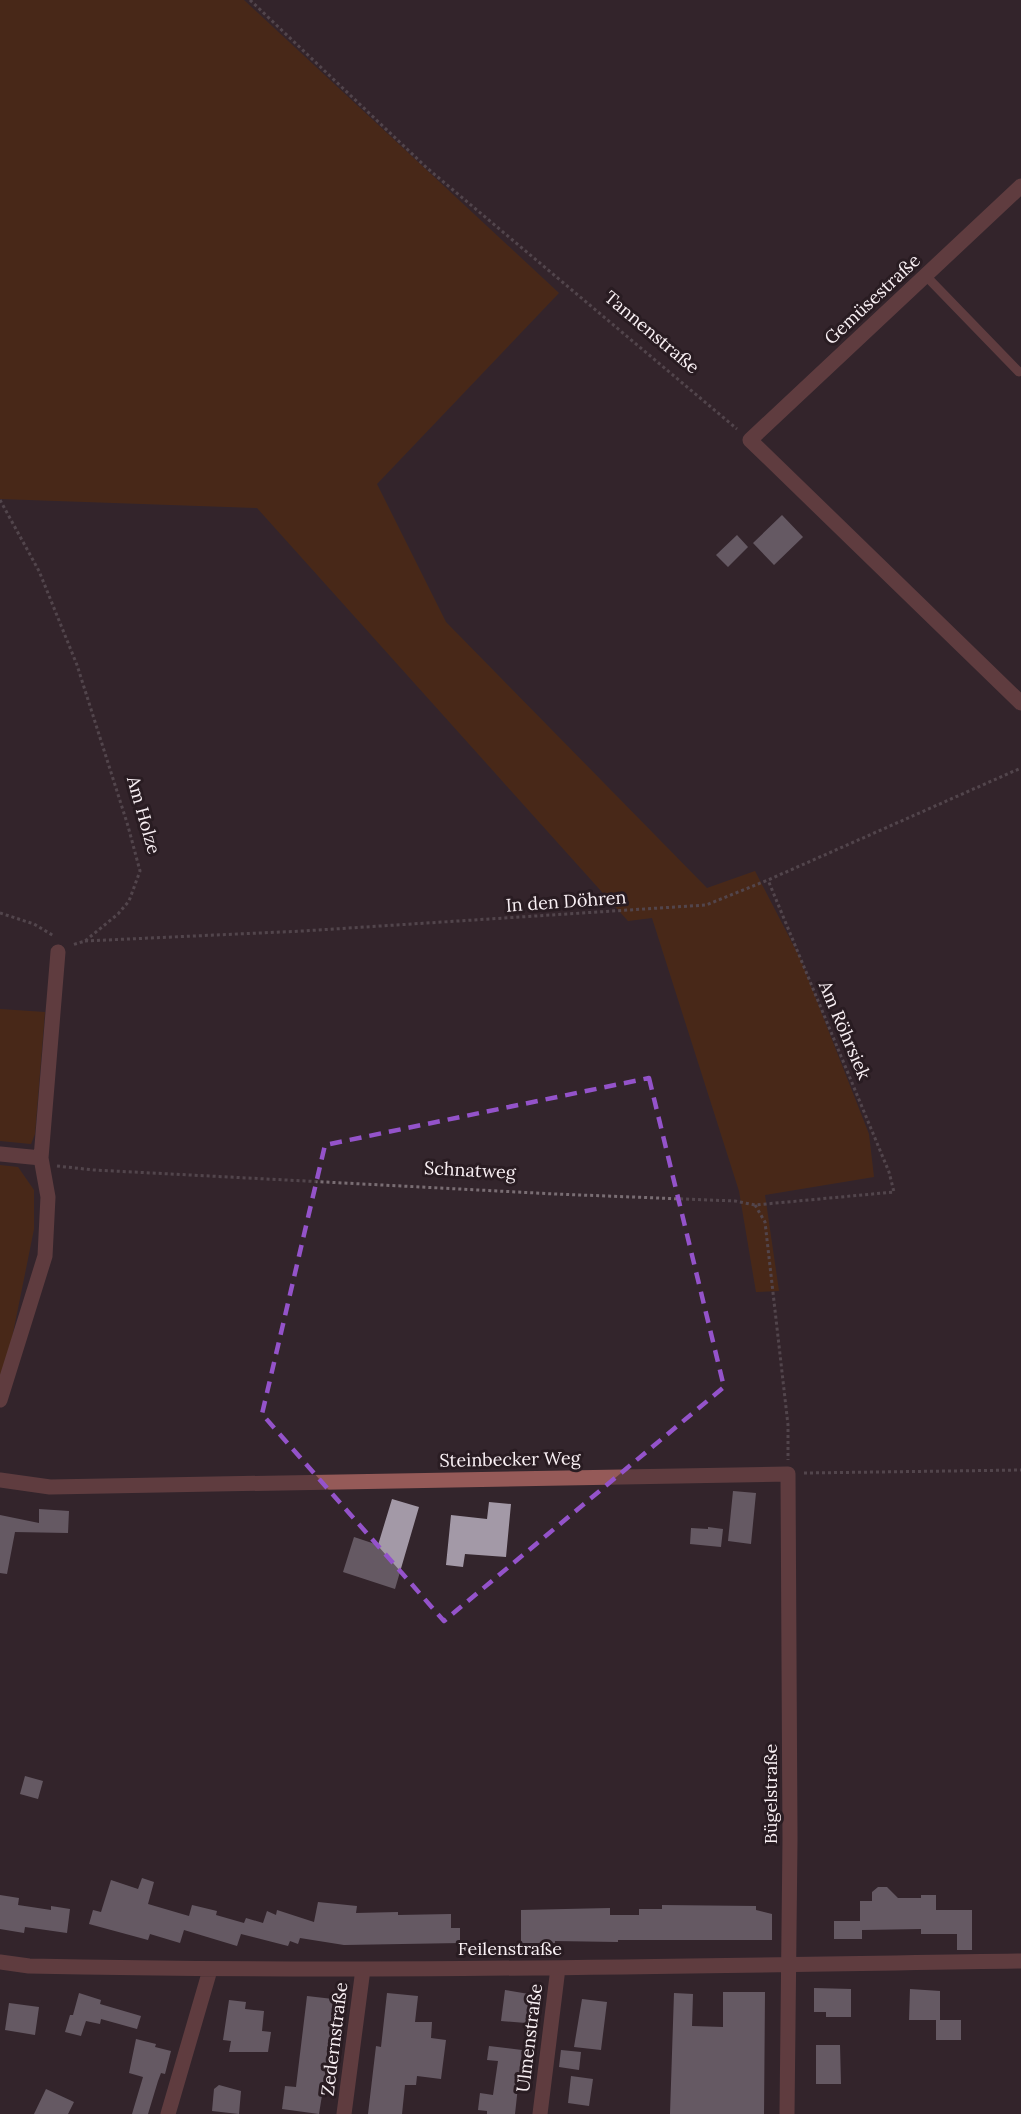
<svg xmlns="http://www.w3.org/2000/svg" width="1021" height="2114" font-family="Lora,serif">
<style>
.green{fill:#632e00}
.building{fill:#a399a7}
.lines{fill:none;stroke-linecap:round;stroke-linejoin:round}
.path{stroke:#796d73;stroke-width:3;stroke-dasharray:3 3;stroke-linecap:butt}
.service{stroke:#955a58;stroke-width:9}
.minor{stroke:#955a58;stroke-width:15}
.marked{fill:none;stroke:#9453ca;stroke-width:4.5;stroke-dasharray:12 8;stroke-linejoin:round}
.labels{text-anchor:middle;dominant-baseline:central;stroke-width:6;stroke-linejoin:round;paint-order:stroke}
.street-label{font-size:18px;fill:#f9f0f4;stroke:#291c22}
</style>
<rect width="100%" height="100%" fill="#33252c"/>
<!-- green -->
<path class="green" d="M 0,0 L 244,0 L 559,293 L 377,484 L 446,622 L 707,888 L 755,871 L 800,958 L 869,1134 L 874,1177 L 765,1195 L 779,1291 L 756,1292 L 739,1191 L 652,918 L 628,921 L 257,508 L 0,499 Z
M 0,1009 L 45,1012 L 35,1134 L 31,1144 L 0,1141 Z
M 0,1165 L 18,1167 L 34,1190 L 34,1229 L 9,1353 L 0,1376 Z"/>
<!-- building -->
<path class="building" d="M 782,515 L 803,537 L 774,565 L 753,543 Z
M 737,535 L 748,547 L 728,567 L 716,555 Z
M 733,1491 L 756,1493 L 751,1544 L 728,1541 Z
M 392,1499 L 419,1507 L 395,1589 L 343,1572 L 354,1537 L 378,1545 Z
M 489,1502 L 511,1504 L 506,1557 L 465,1554 L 463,1567 L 446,1565 L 451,1515 L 487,1519 Z
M 39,1509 L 69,1511 L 68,1533 L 15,1532 L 7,1574 L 0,1573 L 0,1515 L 39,1523 Z
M 708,1527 L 723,1529 L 721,1547 L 690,1544 L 691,1528 L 708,1529 Z
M 25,1776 L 43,1781 L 38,1799 L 20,1794 Z
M 142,1878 L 154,1882 L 148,1904 L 189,1916 L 192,1905 L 217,1911 L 216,1915 L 244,1923 L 246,1918 L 263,1923 L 267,1911 L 276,1915 L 277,1910 L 314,1922 L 318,1902 L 357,1906 L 356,1913 L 398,1912 L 398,1915 L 451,1914 L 451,1928 L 460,1928 L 460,1943 L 344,1945 L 300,1938 L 298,1944 L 290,1941 L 288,1946 L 241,1934 L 237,1946 L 184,1930 L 180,1943 L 150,1934 L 148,1940 L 89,1924 L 93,1910 L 101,1912 L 111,1880 L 138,1889 Z
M 878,1887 L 887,1887 L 898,1898 L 921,1898 L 921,1895 L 936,1895 L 936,1910 L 972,1910 L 972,1950 L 957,1950 L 957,1934 L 921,1934 L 921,1929 L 862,1930 L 862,1939 L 834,1939 L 834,1921 L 860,1921 L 860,1901 L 872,1901 L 872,1892 Z
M 0,1895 L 19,1898 L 18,1905 L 51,1910 L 51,1906 L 70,1909 L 67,1933 L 25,1927 L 24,1933 L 0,1929 Z
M 662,1905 L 756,1906 L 756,1910 L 772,1914 L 772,1940 L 618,1940 L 618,1942 L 555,1941 L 555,1943 L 521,1943 L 521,1910 L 610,1908 L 610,1915 L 639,1915 L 639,1909 L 662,1909 Z
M 814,1988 L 851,1989 L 851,2017 L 826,2017 L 826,2012 L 814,2012 Z
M 910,1989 L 940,1991 L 940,2020 L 961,2020 L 961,2040 L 936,2040 L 936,2020 L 909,2020 Z
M 505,1990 L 529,1994 L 526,2023 L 501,2021 Z
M 723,1992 L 765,1992 L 764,2114 L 670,2114 L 674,1993 L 693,1994 L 692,2026 L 723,2027 Z
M 79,1993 L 101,2000 L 100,2004 L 141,2016 L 137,2029 L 101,2019 L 100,2024 L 86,2021 L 81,2036 L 65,2032 L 70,2015 L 73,2015 Z
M 387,1993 L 418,1996 L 415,2022 L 432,2022 L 431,2038 L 446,2040 L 441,2079 L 417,2076 L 416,2085 L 405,2085 L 402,2114 L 368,2114 L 376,2046 L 381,2047 Z
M 307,1996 L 333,1999 L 331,2015 L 336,2016 L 329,2070 L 326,2070 L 319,2114 L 282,2109 L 285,2086 L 296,2087 Z
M 582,1999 L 607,2002 L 601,2050 L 574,2047 Z
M 229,2000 L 246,2002 L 245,2009 L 264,2011 L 262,2031 L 271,2032 L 268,2052 L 229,2052 L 231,2041 L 223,2040 Z
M 9,2003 L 39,2007 L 35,2035 L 5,2030 Z
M 136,2039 L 156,2044 L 155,2047 L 171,2051 L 165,2074 L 161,2073 L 158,2081 L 148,2114 L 132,2114 L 143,2077 L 129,2073 Z
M 816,2045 L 840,2045 L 841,2084 L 816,2084 Z
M 489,2046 L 522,2050 L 515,2114 L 487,2114 L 487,2111 L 478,2110 L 480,2093 L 493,2095 L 498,2061 L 487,2060 Z
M 561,2050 L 581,2052 L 579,2070 L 559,2067 Z
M 571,2076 L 593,2079 L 589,2106 L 568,2103 Z
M 219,2085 L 241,2091 L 239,2114 L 212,2111 L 214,2089 Z
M 46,2089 L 74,2102 L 68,2114 L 34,2114 Z"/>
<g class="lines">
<!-- path -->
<path class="path" d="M 250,0 L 427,168 L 737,429
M 0,500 L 39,571 L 77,665 L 128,826 L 140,871 L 129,901 L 118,914 L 85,941 L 72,945
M 0,913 L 34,924 L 54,936
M 85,941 L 303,931 L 706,905 L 768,880 L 1021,768
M 57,1166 L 94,1170 L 555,1194 L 735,1201 L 755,1205 L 894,1192 L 889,1172 L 768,880
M 755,1205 L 765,1222 L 788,1425 L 788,1460
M 804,1473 L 1021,1470"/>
<!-- service -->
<path class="service" d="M 926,276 L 1019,372"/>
<!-- minor -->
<path class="minor" d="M 1021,186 L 750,440 L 1021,703
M 0,1154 L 41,1158
M 0,1400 L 45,1256 L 48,1197 L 41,1158 L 58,952
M 0,1480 L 50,1487 L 788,1474 L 790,1839 L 787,2114
M 0,1962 L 29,1966 C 360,1973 690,1966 1021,1961
M 168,2114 L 210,1970
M 344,2114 L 363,1969
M 540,2114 L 558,1968"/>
</g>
<!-- marked area -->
<path d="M0 0H1021V2114H0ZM 649,1078 L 724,1387 L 444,1621 L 262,1414 L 325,1145 Z" fill="#33252c" fill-opacity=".55" fill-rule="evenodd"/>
<path class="marked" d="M 649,1078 L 724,1387 L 444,1621 L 262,1414 L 325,1145 Z"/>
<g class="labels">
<!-- street labels -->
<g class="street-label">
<text transform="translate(872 299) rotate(-43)">Gemüsestraße</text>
<text transform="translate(652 332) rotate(40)">Tannenstraße</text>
<text transform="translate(144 815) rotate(74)">Am Holze</text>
<text transform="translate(566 901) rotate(-4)">In den Döhren</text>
<text transform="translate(845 1030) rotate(67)">Am Röhrsiek</text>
<text transform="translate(470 1170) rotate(3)">Schnatweg</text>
<text transform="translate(510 1459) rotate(-1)">Steinbecker Weg</text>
<text transform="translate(770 1794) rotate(-90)">Bügelstraße</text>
<text x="510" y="1948">Feilenstraße</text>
<text transform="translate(529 2038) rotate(-83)">Ulmenstraße</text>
<text transform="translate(334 2039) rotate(-83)">Zedernstraße</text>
</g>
</g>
</svg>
